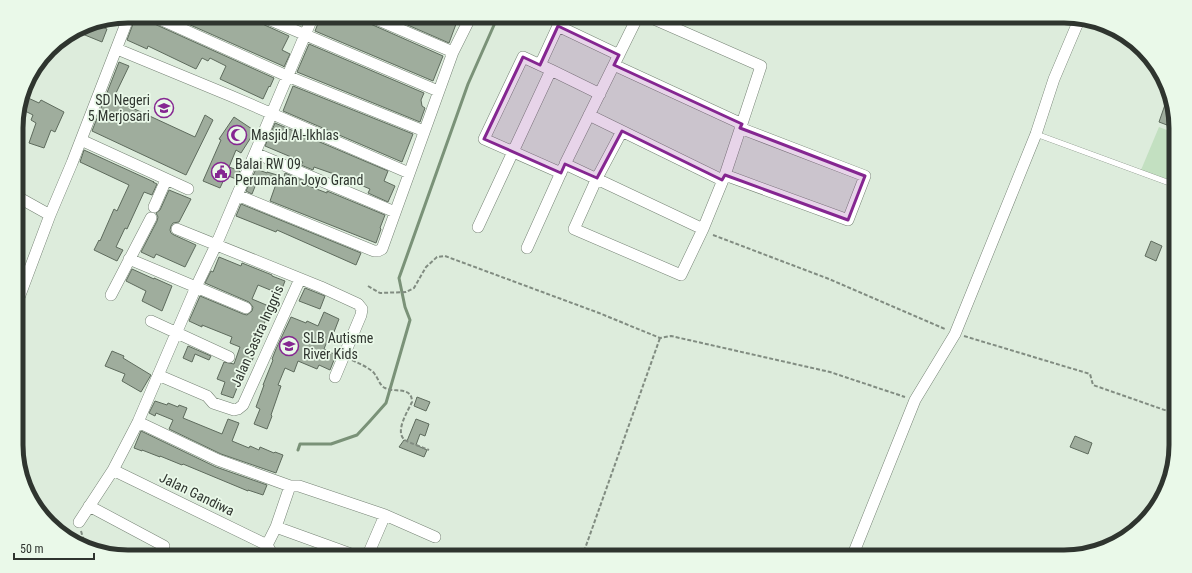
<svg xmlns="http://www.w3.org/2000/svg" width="1192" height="573" font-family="'Roboto Condensed',sans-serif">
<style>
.green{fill:#c3e0c1}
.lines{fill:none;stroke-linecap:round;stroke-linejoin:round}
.stream{stroke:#7a9278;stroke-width:3}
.building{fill:#9fad9d;stroke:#5e6b5d}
.service-casing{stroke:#768375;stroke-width:6}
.minor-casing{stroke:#768375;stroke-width:12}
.path{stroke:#818c81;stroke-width:2;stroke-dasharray:4 2;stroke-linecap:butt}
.service{stroke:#fff;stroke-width:5.5}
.minor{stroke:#fff;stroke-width:11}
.marked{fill:#852691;fill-opacity:0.2;stroke:#852691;stroke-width:3;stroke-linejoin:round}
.labels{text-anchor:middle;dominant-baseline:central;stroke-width:3.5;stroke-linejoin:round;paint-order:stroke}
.poi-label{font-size:14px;fill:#2f352f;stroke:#eaf9e9;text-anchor:start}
.street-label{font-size:14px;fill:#2f352f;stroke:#eaf9e9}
.rim{fill:none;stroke:#2f352f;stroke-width:5}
</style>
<rect width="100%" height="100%" fill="#ddecdc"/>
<!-- green -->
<path class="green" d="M 1159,127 L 1175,133 L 1175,183 L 1141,170 Z"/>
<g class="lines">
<!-- stream -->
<path class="stream" d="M 298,450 L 300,444 L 331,444 L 357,435 L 370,421 L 386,403 L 410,320 L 405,307 L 399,278 L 468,84 L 498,16"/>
</g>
<!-- building -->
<path class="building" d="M 136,16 L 146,16 L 147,20 L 150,22 L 274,78 L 270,87 L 269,86 L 263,99 L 220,79 L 226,66 L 210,58 L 208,61 L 202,58 L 196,69 L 148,46 L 147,49 L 127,40 Z
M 170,16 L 254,16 L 255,20 L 258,22 L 289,36 L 282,50 L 290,54 L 284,67 L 283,66 Z
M 279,16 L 299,16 L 295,23 Z
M 321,16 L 362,16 L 363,20 L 366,22 L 443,56 L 433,81 L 315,31 Z
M 387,16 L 459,16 L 449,43 Z
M 91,23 L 93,23 L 107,29 L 102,42 L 75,31 L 86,24 Z
M 309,44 L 424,93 L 421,100 L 422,106 L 425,108 L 420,122 L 297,72 Z
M 119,62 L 129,66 L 116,93 L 118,94 L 115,100 L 195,137 L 205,115 L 213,120 L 186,175 L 92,131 Z
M 293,86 L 413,134 L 402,162 L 283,111 Z
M 1168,96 L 1175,114 L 1175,128 L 1159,122 Z
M 26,97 L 39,103 L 41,100 L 64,112 L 55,132 L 51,130 L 44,148 L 29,143 L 36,123 L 31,120 L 33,115 L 21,109 Z
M 234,117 L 255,131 L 241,153 L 236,150 L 229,167 L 240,171 L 236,179 L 226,175 L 220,188 L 203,181 L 221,140 L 219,139 Z
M 275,123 L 388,171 L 384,181 L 395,186 L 388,202 L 368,193 L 370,189 L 344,178 L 342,182 L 333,178 L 334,174 L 314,167 L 313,170 L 301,165 L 303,162 L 265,146 Z
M 84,150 L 154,182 L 153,182 L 157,184 L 152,195 L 144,192 L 127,229 L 125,228 L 116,247 L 123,250 L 117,261 L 94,250 L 99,240 L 100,241 L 114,209 L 117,211 L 129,185 L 80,162 Z
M 256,169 L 267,173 L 267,172 L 284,177 L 285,173 L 307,182 L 306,185 L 327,193 L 327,191 L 385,215 L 380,228 L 381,229 L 376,243 L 270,201 L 276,184 L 258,179 L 252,194 L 246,191 Z
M 169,190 L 191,199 L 179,222 L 173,223 L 171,226 L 170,230 L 171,233 L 174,235 L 196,245 L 185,267 L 156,254 L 154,258 L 141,252 L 157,221 L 158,217 L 156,213 L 160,210 Z
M 241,204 L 361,253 L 356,265 L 277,230 L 276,232 L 236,216 Z
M 1151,241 L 1162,246 L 1156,261 L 1145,256 Z
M 219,257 L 241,266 L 242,263 L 272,275 L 272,276 L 285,281 L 280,294 L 258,285 L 252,299 L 271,307 L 262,329 L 264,329 L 249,369 L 247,368 L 241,383 L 239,383 L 233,398 L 221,394 L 225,382 L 217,379 L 224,362 L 234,364 L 240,347 L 230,343 L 232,337 L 202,325 L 202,327 L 189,321 L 200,296 L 243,314 L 247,315 L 252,311 L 253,307 L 249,302 L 205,283 L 211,271 L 213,272 Z
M 132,269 L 154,279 L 154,278 L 172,286 L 162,311 L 142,301 L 146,291 L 126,281 Z
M 305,288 L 325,296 L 320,309 L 299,301 Z
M 324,312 L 339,319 L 334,332 L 331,331 L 324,349 L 336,355 L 330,370 L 319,365 L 317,369 L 298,361 L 294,372 L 285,368 L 278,385 L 281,386 L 271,415 L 272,416 L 267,429 L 254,424 L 260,409 L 256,407 L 264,385 L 263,385 L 273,360 L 272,359 L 276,349 L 291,317 L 306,323 L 307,321 L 318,326 Z
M 188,346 L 211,356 L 209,360 L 195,354 L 192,362 L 183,358 Z
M 112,351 L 124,356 L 123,358 L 151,375 L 141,392 L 122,381 L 125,374 L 105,366 Z
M 417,397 L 430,402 L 426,411 L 414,406 Z
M 155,401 L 167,405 L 168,403 L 178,407 L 179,405 L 187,408 L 183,418 L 222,434 L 228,419 L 239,423 L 232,441 L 249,448 L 250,446 L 259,450 L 260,447 L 274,453 L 275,452 L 283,455 L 276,473 L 221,454 L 169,429 L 173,420 L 156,413 L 155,416 L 149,413 Z
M 416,419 L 429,424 L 425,436 L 420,434 L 416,445 L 427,450 L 424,457 L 399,447 L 404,440 L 407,441 Z
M 141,431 L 216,467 L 267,485 L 263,495 L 248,490 L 248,491 L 183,464 L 182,465 L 160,456 L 160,457 L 142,450 L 142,451 L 134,448 Z
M 1075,436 L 1092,443 L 1088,454 L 1070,447 Z"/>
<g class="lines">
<defs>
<path id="service" d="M 1036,134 L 1175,185"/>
<path id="minor" d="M 153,16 L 287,76 L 424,131
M 261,16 L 438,91
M 369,16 L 453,52
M 638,16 L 565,164 L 703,229 L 725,175 L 761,66 L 647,16
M 117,49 L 231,96 L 409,173
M 540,65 L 558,26 L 619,55
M 614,65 L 742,124
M 551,70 L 523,57 L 484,139 L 561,173
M 589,115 L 722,180
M 622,131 L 597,178 L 574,229 L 681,275 L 703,229
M 81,140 L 188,189
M 255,153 L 395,212
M 725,175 L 848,220 L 865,176 L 740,128
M 237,195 L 374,251 L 378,251 L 382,249 L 453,52 L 471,16
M 16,196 L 50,215
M 154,207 L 166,180
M 478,227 L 551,70 L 600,94
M 177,229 L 321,287 L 358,304 L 362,309 L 361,315 L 335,377
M 527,248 L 563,168
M 129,259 L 246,308
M 111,295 L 151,218
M 17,301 L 20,295 L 50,215 L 72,163 L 129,16
M 151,321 L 229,357
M 158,375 L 207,396 L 213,403 L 234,410 L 238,409 L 243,405 L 300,279
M 138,422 L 218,460 L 290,486 L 299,486 L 385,515 L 435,537
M 113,470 L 267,545
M 89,506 L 164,546
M 79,522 L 113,470 L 138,422 L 196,287 L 216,245 L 313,16
M 276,527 L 359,557
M 267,545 L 276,527 L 290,486
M 267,545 L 272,554 L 282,557
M 367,557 L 385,515
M 852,557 L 915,400 L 955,334 L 1036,134 L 1054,79 L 1079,20"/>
</defs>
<!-- service casing -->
<use href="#service" class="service-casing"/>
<!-- minor casing -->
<use href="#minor" class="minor-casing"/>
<!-- path -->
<path class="path" d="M 713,235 L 829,279 L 945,329
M 368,286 L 380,293 L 406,292 L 414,288 L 426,267 L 437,257 L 445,256 L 599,313 L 660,338 L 671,336 L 830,372 L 905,397
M 964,336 L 1090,374 L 1093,385 L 1176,414
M 352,360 C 360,364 368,367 374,373 C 378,378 380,386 385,388 C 395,393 412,386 412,402 C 408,411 394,432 405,440 C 412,444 422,447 429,450
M 81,531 L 83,538 L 91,548
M 582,557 L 660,338"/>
<!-- service -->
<use href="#service" class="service"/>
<!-- minor -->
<use href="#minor" class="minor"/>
</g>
<!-- marked area -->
<path class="marked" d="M 558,26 L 619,55 L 614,65 L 742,124 L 740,128 L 865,176 L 848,220 L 725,175 L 722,180 L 622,131 L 597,178 L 565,164 L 561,173 L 484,139 L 523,57 L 540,65 Z"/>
<!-- icons -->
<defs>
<symbol id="school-ring" viewBox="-11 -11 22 22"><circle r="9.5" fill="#eaf9e9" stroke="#852691" stroke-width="1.5"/><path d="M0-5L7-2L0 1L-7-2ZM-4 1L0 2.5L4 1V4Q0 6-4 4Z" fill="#852691"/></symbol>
<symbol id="mosque-ring" viewBox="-11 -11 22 22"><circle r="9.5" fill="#eaf9e9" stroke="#852691" stroke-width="1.5"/><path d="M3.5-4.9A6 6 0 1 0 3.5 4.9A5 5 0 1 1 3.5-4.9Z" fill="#852691"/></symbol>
<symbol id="civic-ring" viewBox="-11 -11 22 22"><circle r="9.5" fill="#eaf9e9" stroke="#852691" stroke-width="1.5"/><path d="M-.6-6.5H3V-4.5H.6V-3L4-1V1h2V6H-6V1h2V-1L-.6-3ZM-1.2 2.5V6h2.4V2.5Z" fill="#852691"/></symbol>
</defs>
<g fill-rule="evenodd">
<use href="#school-ring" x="153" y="97" width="22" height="22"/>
<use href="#mosque-ring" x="226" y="124" width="22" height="22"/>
<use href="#civic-ring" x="210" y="161" width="22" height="22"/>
<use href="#school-ring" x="278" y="335" width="22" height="22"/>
</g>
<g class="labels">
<!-- poi labels -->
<g class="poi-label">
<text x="150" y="100" text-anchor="end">SD Negeri<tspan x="150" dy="16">5 Merjosari</tspan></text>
<text x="251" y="135">Masjid Al-Ikhlas</text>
<text x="235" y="164">Balai RW 09<tspan x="235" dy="16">Perumahan Joyo Grand</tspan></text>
<text x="303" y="338">SLB Autisme<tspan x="303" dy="16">River Kids</tspan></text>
</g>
<!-- street labels -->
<g class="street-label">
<text transform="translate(257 336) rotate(-66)">Jalan Sastra Inggris</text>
<text transform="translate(197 494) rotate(26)">Jalan Gandiwa</text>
</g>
</g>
<!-- crop -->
<path d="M0 0H1192V573H0ZM128 23H1064A105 105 0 0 1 1169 128V445A105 105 0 0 1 1064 550H128A105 105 0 0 1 23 445V128A105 105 0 0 1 128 23Z" fill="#eaf9e9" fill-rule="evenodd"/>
<path class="rim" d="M128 23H1064A105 105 0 0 1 1169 128V445A105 105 0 0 1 1064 550H128A105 105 0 0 1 23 445V128A105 105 0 0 1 128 23Z"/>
<!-- scale -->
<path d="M14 553v6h80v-6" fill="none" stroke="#2f352f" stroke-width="2"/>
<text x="20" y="553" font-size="12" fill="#2f352f" stroke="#eaf9e9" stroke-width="3" paint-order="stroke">50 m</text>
</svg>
